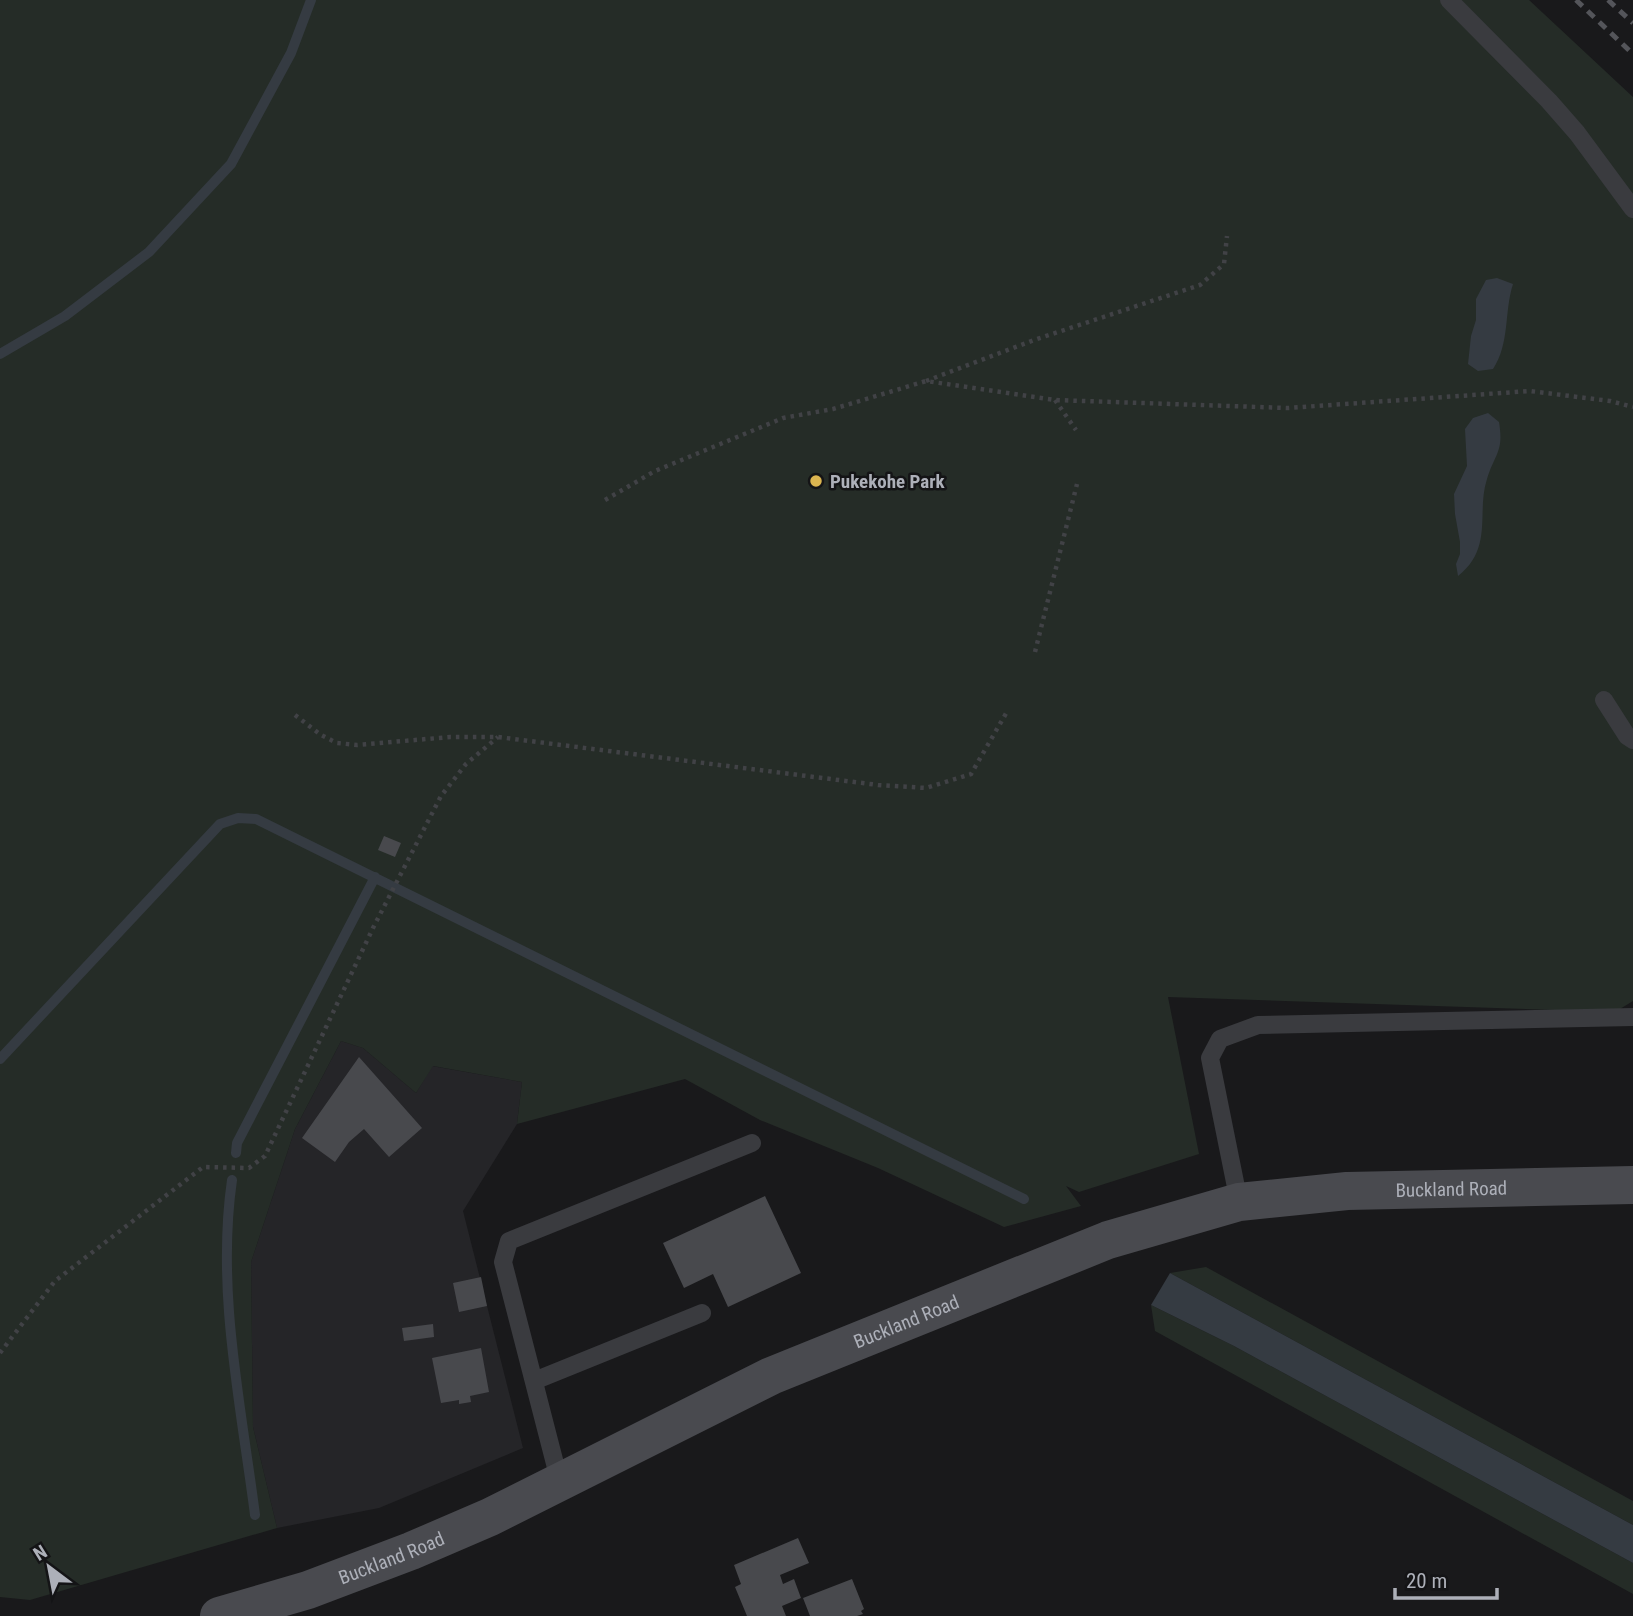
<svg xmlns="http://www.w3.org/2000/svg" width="1633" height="1616" font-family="'Roboto Condensed',sans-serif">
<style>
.built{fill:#252528}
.green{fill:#252c27}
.water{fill:#353b42}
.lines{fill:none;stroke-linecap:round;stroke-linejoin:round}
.stream{stroke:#353b42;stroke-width:10}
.building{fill:#48494d}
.path{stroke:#414246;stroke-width:4.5;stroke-dasharray:3.5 5;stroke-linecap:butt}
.lane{stroke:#3a3b3f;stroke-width:18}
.secondary{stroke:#494a4f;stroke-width:38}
.rail{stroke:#54555a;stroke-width:5;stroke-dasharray:9 7;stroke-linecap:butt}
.poi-dot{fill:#dbb550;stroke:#141416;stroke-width:2.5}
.labels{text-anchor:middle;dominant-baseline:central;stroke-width:5;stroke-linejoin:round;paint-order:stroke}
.poi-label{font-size:19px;font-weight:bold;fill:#adb0b9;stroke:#141416;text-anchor:start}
.street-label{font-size:19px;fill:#adb0b9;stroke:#141416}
</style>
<rect width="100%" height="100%" fill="#19191b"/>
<!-- built -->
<path class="built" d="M 341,1041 L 363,1048 L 416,1093 L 432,1066 L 522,1082 L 517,1124 L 463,1211 L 523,1448 L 379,1508 L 277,1528 L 253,1427 L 251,1262 L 295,1129 Z"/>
<!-- green -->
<path class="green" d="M 0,0 L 1529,0 L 1633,97 L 1633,1001 L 1615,1012 L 1168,997 L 1199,1154 L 1079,1192 L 1066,1186 L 1081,1206 L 1004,1227 L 878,1168 L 760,1120 L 685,1079 L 517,1124 L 522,1082 L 433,1066 L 416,1093 L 363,1048 L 341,1041 L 295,1129 L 251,1262 L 253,1427 L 277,1528 L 30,1600 L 0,1597 Z
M 1206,1267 L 1633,1501 L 1633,1525 L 1170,1273 Z
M 1151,1305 L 1234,1346 L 1633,1563 L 1633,1594 L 1155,1331 Z"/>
<!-- water -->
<path class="water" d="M 1497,278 L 1513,284 C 1504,312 1510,344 1493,369 L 1478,371 L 1468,364 L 1471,336 L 1476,320 L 1476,299 L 1486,280 Z
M 1488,413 L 1499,422 C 1504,452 1495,453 1487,479 C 1476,512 1494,548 1458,576 L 1456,564 L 1460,554 L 1460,542 L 1455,514 L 1454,494 L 1467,466 L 1465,429 L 1473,418 Z
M 1170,1273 L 1633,1525 L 1633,1563 L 1234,1346 L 1151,1305 Z"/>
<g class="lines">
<!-- stream -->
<path class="stream" d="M 0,354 L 65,316 L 149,252 L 231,164 L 291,53 L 311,0
M 0,1059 L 220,824 L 238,818 L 256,819 L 1024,1199
M 236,1153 L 237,1143 L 375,877
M 232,1180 C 216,1291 241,1405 255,1515"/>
</g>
<!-- building -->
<path class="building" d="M 384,836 L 401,843 L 395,857 L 378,850 Z
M 359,1057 L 422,1128 L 389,1157 L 364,1129 L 349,1142 L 335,1162 L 302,1138 Z
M 765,1196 L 801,1273 L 728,1307 L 713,1274 L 684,1288 L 663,1243 Z
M 481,1277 L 487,1306 L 459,1312 L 453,1283 Z
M 433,1324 L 434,1337 L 404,1341 L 402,1328 Z
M 481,1348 L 489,1392 L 470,1396 L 471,1402 L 459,1404 L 459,1400 L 441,1403 L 432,1358 Z
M 798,1538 L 809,1563 L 780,1575 L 783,1584 L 794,1579 L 801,1598 L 782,1606 L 786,1616 L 747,1616 L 735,1587 L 741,1584 L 734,1565 Z
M 852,1579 L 864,1609 L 861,1611 L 863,1614 L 857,1616 L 810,1616 L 803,1598 Z"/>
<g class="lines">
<!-- path -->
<path class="path" d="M 926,381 L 1034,340 L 1200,285 L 1224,264 L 1227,236
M 1055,400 L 1076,430
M 605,500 L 655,471 L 783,418 L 833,409 L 926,381 L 1055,400 L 1288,408 L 1530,391 L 1610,401 L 1633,407
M 1035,652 L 1077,484
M 295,715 L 321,735 L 337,743 L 357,745 L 450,737 L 498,737 L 878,785 L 926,788 L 971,774 L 1008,710
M 0,1353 L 55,1281 L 203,1167 L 249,1168 L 265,1156 L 373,928 L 441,796 L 466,764 L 498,737"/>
<!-- lane -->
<path class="lane" d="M 1449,0 L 1549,101 L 1577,133 L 1633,209
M 1604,700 L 1627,736 L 1633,740
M 1239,1202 L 1210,1058 L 1220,1039 L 1258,1025 L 1633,1017
M 534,1381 L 702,1313
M 560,1483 L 503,1262 L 509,1241 L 752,1143"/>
<!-- secondary -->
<path class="secondary" id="s1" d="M 219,1616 L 308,1590 L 411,1551 L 490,1517 L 771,1376 L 1108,1240 L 1239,1202 L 1347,1191 L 1633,1185"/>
<!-- rail -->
<path class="rail" d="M 1576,0 L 1633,54
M 1608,0 L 1633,23"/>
</g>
<!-- markers -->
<circle class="poi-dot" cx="816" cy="481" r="7"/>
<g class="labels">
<!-- poi labels -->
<g class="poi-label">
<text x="830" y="481">Pukekohe Park</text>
</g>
<!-- street labels -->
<g class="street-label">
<text stroke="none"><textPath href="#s1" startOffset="1316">Buckland Road</textPath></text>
<text stroke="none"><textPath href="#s1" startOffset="749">Buckland Road</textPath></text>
<text stroke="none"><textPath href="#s1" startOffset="182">Buckland Road</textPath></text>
</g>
</g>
<!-- north arrow -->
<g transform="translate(49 1567) rotate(328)" stroke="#141416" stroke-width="5" paint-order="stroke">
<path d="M0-5L12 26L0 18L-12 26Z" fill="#adb0b9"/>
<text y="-10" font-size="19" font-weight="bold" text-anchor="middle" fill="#adb0b9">N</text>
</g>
<!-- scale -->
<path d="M1395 1588v10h102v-10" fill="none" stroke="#adb0b9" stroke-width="3.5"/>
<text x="1406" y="1588" font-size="21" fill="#adb0b9" stroke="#141416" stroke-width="5" paint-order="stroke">20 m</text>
</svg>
